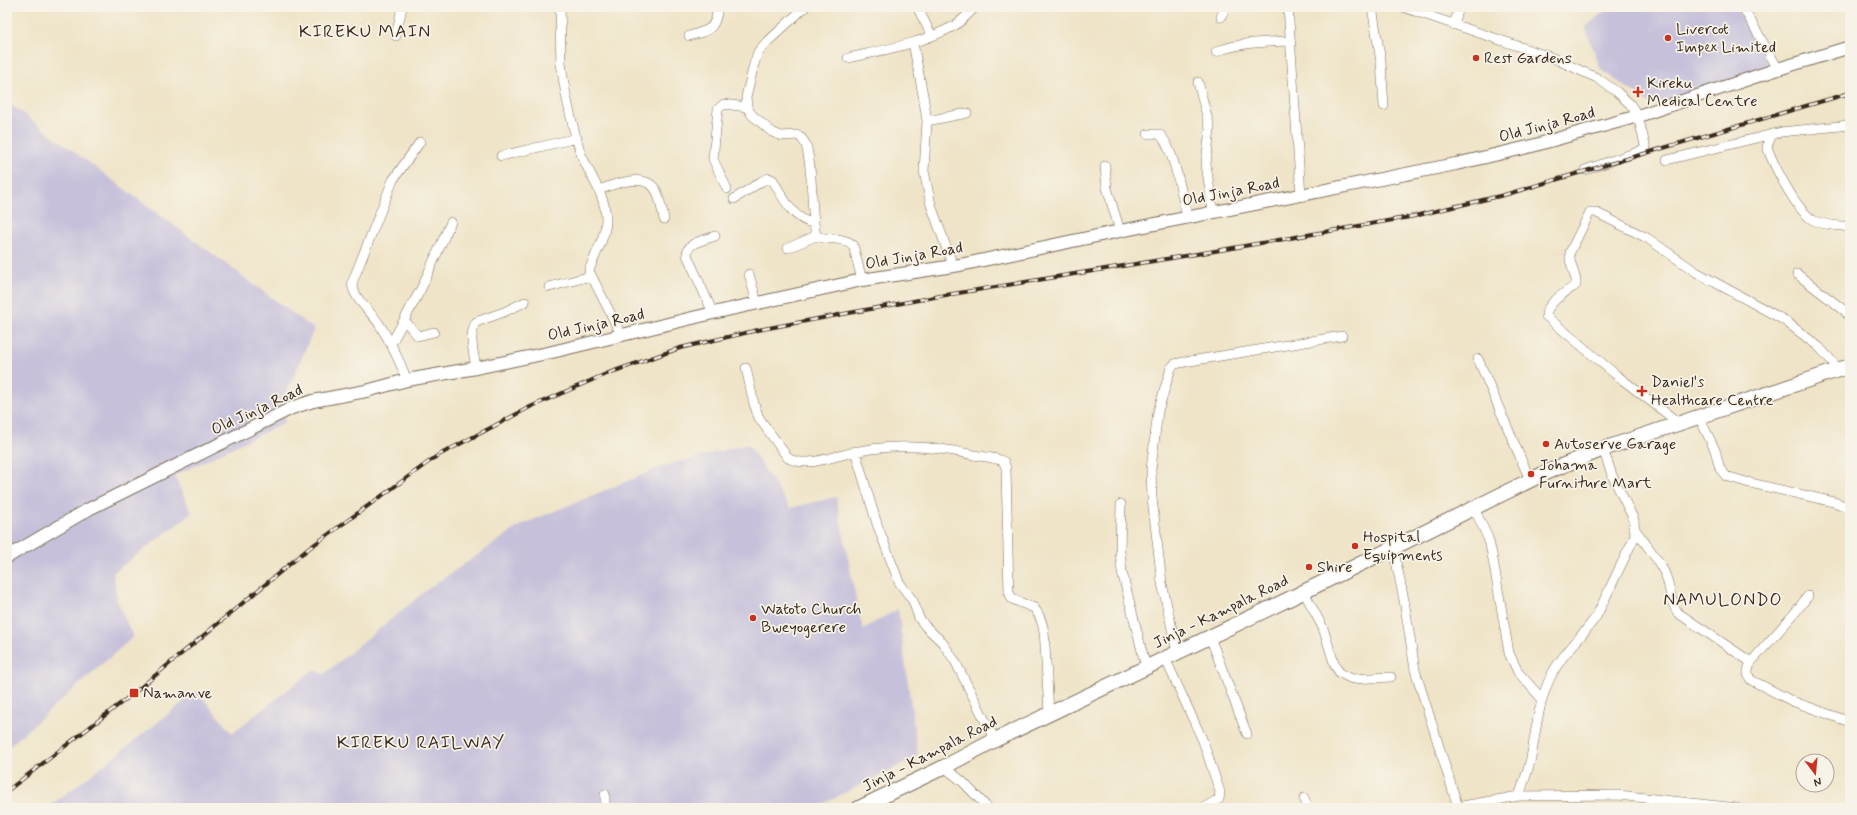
<svg xmlns="http://www.w3.org/2000/svg" width="1857" height="815" font-family="Mynerve,sans-serif">
<style>
.industrial{fill:#c6c0da}
.lines{fill:none;stroke-linecap:round;stroke-linejoin:round}
.minor-casing{stroke:#7a6b59;stroke-width:10}
.secondary-casing{stroke:#7a6b59;stroke-width:14}
.trunk-casing{stroke:#7a6b59;stroke-width:16}
.minor{stroke:#fff;stroke-width:9}
.secondary{stroke:#fff;stroke-width:12}
.trunk{stroke:#fff;stroke-width:14}
.rail-casing{stroke:#3b2a1e;stroke-width:4}
.rail{stroke:#f7f3e8;stroke-width:2.5;stroke-dasharray:8;stroke-linecap:butt}
.poi-dot{fill:#c8321e;stroke:#f7f3e8;stroke-width:1.5}
.labels{text-anchor:middle;dominant-baseline:central;stroke-width:3.5;stroke-linejoin:round;paint-order:stroke}
.poi-label{font-size:16px;fill:#3b2a1e;stroke:#f7f3e8;text-anchor:start}
.street-label{font-size:16px;fill:#3b2a1e;stroke:#f7f3e8}
.quarter-label{font-size:18px;letter-spacing:1px;fill:#3b2a1e;stroke:#f7f3e8}
</style>
<rect width="100%" height="100%" fill="#f7f3e8"/>
<filter id="ink" filterUnits="userSpaceOnUse"><feTurbulence type="fractalNoise" baseFrequency=".025" numOctaves="2"/><feDisplacementMap in="SourceGraphic" scale="8" xChannelSelector="R" yChannelSelector="G"/><feConvolveMatrix kernelMatrix="1 2 1 2 8 2 1 2 1" color-interpolation-filters="sRGB"/></filter>
<filter id="wash" filterUnits="userSpaceOnUse"><feTurbulence type="fractalNoise" baseFrequency=".012" numOctaves="4" result="noise"/><feDisplacementMap in="SourceGraphic" scale="16" xChannelSelector="R" yChannelSelector="G"/><feGaussianBlur stdDeviation="0.9" result="paint"/><feColorMatrix in="noise" values="0 0 0 0 0 0 0 0 0 0 0 0 0 0 0 0 0 1.4 0 .05"/><feComposite in="paint" operator="in"/></filter>
<g filter="url(#wash)">
<rect width="100%" height="100%" fill="#efe4c7"/>
<!-- industrial -->
<path class="industrial" d="M 1610,7 L 1736,7 L 1769,66 L 1652,105 L 1601,70 L 1585,27 Z
M 7,102 L 314,329 L 283,401 L 285,422 L 174,476 L 192,513 L 113,573 L 117,600 L 133,637 L 7,748 Z
M 748,444 L 790,508 L 836,497 L 859,614 L 863,629 L 898,609 L 918,756 L 815,808 L 47,808 L 100,768 L 197,691 L 232,733 L 313,670 L 324,674 L 428,589 L 521,525 L 664,466 Z"/>
</g>
<g filter="url(#ink)">
<g class="lines">
<defs>
<path id="minor" d="M 560,7 C 561,25 560,44 561,62 C 564,90 572,124 580,151 C 588,174 606,194 606,219 C 606,238 595,253 589,271 L 622,336
M 805,7 L 764,45 L 758,52 L 754,64 L 746,97 L 747,107 L 752,115 L 772,132 L 781,136 L 798,135 C 802,138 804,141 806,145 C 814,174 810,206 816,236 C 828,241 843,236 853,245 L 862,280
M 917,7 L 932,36
M 1288,7 L 1301,195
M 1372,7 L 1381,62 L 1384,106
M 1403,7 L 1553,58 L 1597,78 L 1617,92 L 1630,104 L 1638,116 L 1646,149 L 1585,170
M 1743,7 L 1778,69
M 1221,17 L 1225,7
M 1454,25 L 1459,7
M 396,36 L 402,7
M 689,36 C 710,30 715,30 718,7
M 913,43 L 923,95 L 927,121 L 924,171 L 931,205 L 953,266
M 1216,52 C 1239,42 1266,42 1290,41
M 848,58 C 883,50 920,44 952,27 C 962,22 968,13 976,7
M 1198,82 L 1210,128 L 1206,164 L 1213,212
M 927,121 L 967,113
M 1148,134 L 1159,134 C 1173,144 1183,199 1187,217
M 1772,134 L 1767,147 C 1774,166 1796,210 1813,220 C 1823,226 1839,225 1850,227
M 501,156 L 577,138
M 1667,160 L 1781,132 L 1850,125
M 1105,166 L 1107,188 L 1120,231
M 727,189 L 713,159 L 718,109 L 724,104 L 747,107
M 599,190 C 614,184 647,171 657,192 C 660,200 662,210 664,219
M 734,199 L 762,181 L 769,178 L 773,180 C 782,196 793,220 813,223
M 788,248 L 816,236
M 749,274 L 757,303
M 1797,274 L 1845,311 L 1850,318
M 549,287 L 591,276
M 713,313 L 687,255 C 686,242 705,240 715,236
M 405,321 L 418,336 L 434,332
M 391,344 L 421,289 L 451,222
M 1478,359 L 1530,480
M 476,368 C 474,354 468,335 476,322 L 504,312 L 525,302
M 746,368 L 754,404 L 759,418 L 788,458 C 803,467 826,459 842,455 C 886,443 930,445 974,455 C 983,457 997,457 1004,462 L 1006,468 L 1009,592 L 1012,599 L 1034,608 C 1047,624 1044,642 1046,661 C 1047,679 1048,696 1049,714
M 407,380 C 400,362 391,343 381,327 C 373,312 354,301 352,283 L 393,180 L 420,142
M 1699,417 L 1715,450 L 1720,469 L 1726,476 L 1746,482 L 1834,502 L 1850,508
M 1679,423 L 1615,374 L 1546,316 C 1546,303 1566,292 1576,285 L 1576,280 L 1570,260 L 1570,252 L 1590,212 L 1595,212 L 1647,238 L 1696,272 L 1784,320 L 1819,347 L 1839,369
M 855,451 L 877,524 L 899,582 L 913,601 L 919,618 L 925,626 L 942,642 L 955,661 L 995,740
M 1121,504 L 1120,551 L 1122,572 L 1146,667
M 1474,508 L 1488,538 L 1492,554 L 1509,653 L 1518,672 L 1542,699
M 1635,529 C 1645,544 1658,558 1665,574 C 1671,587 1669,601 1678,613 L 1751,662
M 1393,547 L 1404,600 L 1415,670 L 1458,807
M 1304,592 L 1323,628 L 1335,666 L 1340,673 L 1352,679 L 1391,677
M 1808,596 L 1794,614 L 1751,662 C 1748,669 1746,673 1751,680 L 1792,701 L 1850,722
M 1210,637 L 1247,734
M 1177,652 L 1162,583 L 1152,498 L 1151,469 L 1158,411 L 1171,368 L 1175,364 L 1184,362 L 1342,336
M 1165,658 L 1203,741 L 1220,792 L 1219,799 L 1203,808
M 944,767 L 963,782 L 988,808
M 605,794 L 605,808
M 1519,796 C 1523,784 1528,771 1531,758 C 1536,731 1538,704 1550,678 C 1561,654 1583,637 1597,615 L 1635,536 L 1634,520 L 1612,475 L 1603,449
M 1304,798 L 1308,808
M 1451,808 L 1519,796 L 1618,795 L 1737,808"/>
<path id="secondary" d="M 7,557 L 89,509 L 292,408 L 313,401 L 366,391 L 407,380 L 476,368 L 552,352 L 713,313 L 862,280 L 960,265 L 1120,231 L 1456,164 L 1532,146 L 1638,116 L 1778,69 L 1850,47"/>
<path id="trunk" d="M 859,808 L 944,767 L 995,740 L 1293,597 L 1547,472 L 1603,449 L 1850,366"/>
</defs>
<!-- minor casing -->
<use href="#minor" class="minor-casing"/>
<!-- secondary casing -->
<use href="#secondary" class="secondary-casing"/>
<!-- trunk casing -->
<use href="#trunk" class="trunk-casing"/>
<!-- minor -->
<use href="#minor" class="minor"/>
<!-- secondary -->
<use href="#secondary" class="secondary"/>
<!-- trunk -->
<use href="#trunk" class="trunk"/>
<defs>
<path id="rail" d="M 7,791 L 134,693 L 308,549 L 437,456 L 530,407 L 606,374 L 680,348 L 758,330 L 940,296 L 1227,249 L 1410,217 L 1504,195 L 1850,93"/>
</defs>
<!-- rail casing -->
<use href="#rail" class="rail-casing"/>
<!-- rail -->
<use href="#rail" class="rail"/>
</g>
</g>
<!-- markers -->
<g class="poi-dot">
<circle cx="1668" cy="38" r="4"/>
<circle cx="1476" cy="58" r="4"/>
<path d="M1636 86h4v4h4v4h-4v4h-4v-4h-4v-4h4z"/>
<path d="M1640 385h4v4h4v4h-4v4h-4v-4h-4v-4h4z"/>
<circle cx="1546" cy="444" r="4"/>
<circle cx="1531" cy="474" r="4"/>
<circle cx="1355" cy="546" r="4"/>
<circle cx="1309" cy="567" r="4"/>
<circle cx="753" cy="618" r="4"/>
<rect x="129" y="688" width="10" height="10" rx="2"/>
</g>
<g class="labels">
<!-- poi labels -->
<g class="poi-label">
<text x="1676" y="29">Livercot<tspan x="1676" dy="18">Impex Limited</tspan></text>
<text x="1484" y="58">Rest Gardens</text>
<text x="1647" y="83">Kireku<tspan x="1647" dy="18">Medical Centre</tspan></text>
<text x="1651" y="382">Daniel's<tspan x="1651" dy="18">Healthcare Centre</tspan></text>
<text x="1554" y="444">Autoserve Garage</text>
<text x="1539" y="465">Johama<tspan x="1539" dy="18">Furniture Mart</tspan></text>
<text x="1363" y="537">Hospital<tspan x="1363" dy="18">Equipments</tspan></text>
<text x="1317" y="567">Shire</text>
<text x="761" y="609">Watoto Church<tspan x="761" dy="18">Bweyogerere</tspan></text>
<text x="143" y="693">Namanve</text>
</g>
<!-- street labels -->
<g class="street-label">
<text transform="translate(1547 125) rotate(-15)">Old Jinja Road</text>
<text transform="translate(1231 192) rotate(-11)">Old Jinja Road</text>
<text transform="translate(914 256) rotate(-10)">Old Jinja Road</text>
<text transform="translate(596 325) rotate(-13)">Old Jinja Road</text>
<text transform="translate(257 410) rotate(-25)">Old Jinja Road</text>
<text transform="translate(1221 612) rotate(-26)">Jinja - Kampala Road</text>
<text transform="translate(930 754) rotate(-27)">Jinja - Kampala Road</text>
</g>
<!-- quarter labels -->
<g class="quarter-label">
<text x="365" y="32">KIREKU MAIN</text>
<text x="1723" y="600">NAMULONDO</text>
<text x="421" y="743">KIREKU RAILWAY</text>
</g>
</g>
<!-- margin -->
<rect width="1857" height="815" fill="none" stroke="#f7f3e8" stroke-width="24"/>
<!-- north arrow -->
<g transform="translate(1815 773) rotate(164)"><circle r="19" fill="#f7f3e8" stroke="#aca397"/>
<path d="M0-3L7 15L0 10L-7 15Z" fill="#c8321e"/>
<text y="-6" font-size="11" font-weight="bold" text-anchor="middle" fill="#3b2a1e">N</text>
</g>
</svg>
